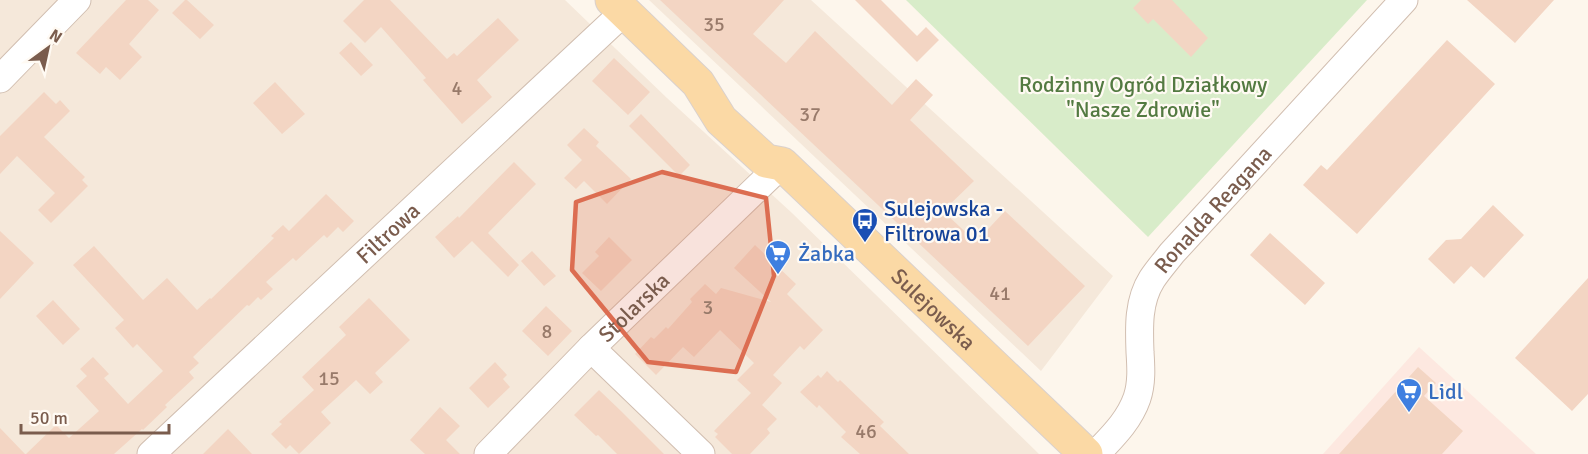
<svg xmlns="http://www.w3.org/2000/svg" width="1588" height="454" font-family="Signika,sans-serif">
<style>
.residential{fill:#f5e8da}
.commercial{fill:#fde8e0}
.green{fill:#d8ecc9}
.building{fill:#f3d5c3}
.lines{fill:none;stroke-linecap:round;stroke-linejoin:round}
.minor-casing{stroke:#d1beb0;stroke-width:29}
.major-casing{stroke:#dad1cd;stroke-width:35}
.minor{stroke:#fff;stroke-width:27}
.major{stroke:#fbd9a5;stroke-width:33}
.marked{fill:#dc6d51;fill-opacity:0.2;stroke:#dc6d51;stroke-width:4.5;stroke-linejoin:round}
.labels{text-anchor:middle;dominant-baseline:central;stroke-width:4.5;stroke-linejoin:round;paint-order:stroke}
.number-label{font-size:20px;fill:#987a6a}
.park-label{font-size:22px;fill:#537a41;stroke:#fffaf3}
.transit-label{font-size:22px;fill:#164399;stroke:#fffaf3;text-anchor:start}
.street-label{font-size:22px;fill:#7a5c4d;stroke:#fffaf3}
.shop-label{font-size:22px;fill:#366cbe;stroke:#fffaf3;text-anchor:start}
</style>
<rect width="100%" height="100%" fill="#fdf6ec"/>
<!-- residential -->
<path class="residential" d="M 0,0 L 565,0 L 667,98 L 792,213 L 1039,454 L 0,454 Z
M 649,0 L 811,0 L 1113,276 L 1041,371 Z"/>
<!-- commercial -->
<path class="commercial" d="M 1419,347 L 1536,454 L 1323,454 Z"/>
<!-- green -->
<path class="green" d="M 906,0 L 1367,0 L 1148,237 Z"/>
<!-- building -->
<path class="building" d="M 126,0 L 148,0 L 159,10 L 129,44 L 142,57 L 120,80 L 106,67 L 100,74 L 76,53 Z
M 185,0 L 187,0 L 214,25 L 200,39 L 172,13 Z
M 364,0 L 390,0 L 447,59 L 454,53 L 457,56 L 498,18 L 519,40 L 477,80 L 492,97 L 462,124 L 423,80 L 426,78 L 381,27 L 365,43 L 343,21 Z
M 660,0 L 784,0 L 753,34 L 786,63 L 815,31 L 892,105 L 916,79 L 933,95 L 910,120 L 974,181 L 943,211 L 976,242 L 1005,211 L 1085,286 L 1028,346 Z
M 855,0 L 881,0 L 917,36 L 926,27 L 939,40 L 917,62 Z
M 1141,0 L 1172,0 L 1208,38 L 1191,57 L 1153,19 L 1148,24 L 1133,8 Z
M 1467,0 L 1554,0 L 1515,43 Z
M 1447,40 L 1495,84 L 1357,234 L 1303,185 L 1321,165 L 1327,170 Z
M 351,42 L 373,65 L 361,76 L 339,53 Z
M 614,58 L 650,92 L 628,115 L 592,81 Z
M 275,82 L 305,114 L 282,134 L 253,103 Z
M 44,92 L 56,104 L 60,100 L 70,111 L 44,137 L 85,177 L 82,180 L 88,186 L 51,223 L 38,210 L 55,193 L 17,156 L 0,174 L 0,136 Z
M 641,114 L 690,165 L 679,176 L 629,126 Z
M 584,128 L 599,142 L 596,146 L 631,179 L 607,204 L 584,181 L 576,189 L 564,178 L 582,160 L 567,145 Z
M 514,162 L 536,184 L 488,233 L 519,265 L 508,277 L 472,241 L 454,258 L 435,237 L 458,216 L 459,218 Z
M 326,194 L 354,221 L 343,232 L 338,227 L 327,238 L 324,235 L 296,261 L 293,258 L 266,282 L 273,289 L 261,300 L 258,297 L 249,306 L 247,305 L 193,357 L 199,363 L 189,372 L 194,378 L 165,405 L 167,407 L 143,430 L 142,429 L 114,454 L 26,454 L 56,425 L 69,438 L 99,411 L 76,386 L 87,376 L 80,369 L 93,357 L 109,374 L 104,378 L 128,404 L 163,371 L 137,344 L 133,348 L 115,328 L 124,320 L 73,265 L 94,246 L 143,300 L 167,278 L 197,310 L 210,298 L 211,299 L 274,238 L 271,236 L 283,225 L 289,231 Z
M 1493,205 L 1524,235 L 1484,278 L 1471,266 L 1454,284 L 1428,259 L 1446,240 L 1461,239 Z
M 0,231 L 34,263 L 0,299 Z
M 1270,233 L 1325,283 L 1305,305 L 1250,255 Z
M 609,237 L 632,260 L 601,291 L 582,273 L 599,256 L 595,252 Z
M 755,245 L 796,284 L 787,294 L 823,330 L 804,350 L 800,346 L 773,375 L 782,383 L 762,405 L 777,419 L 767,429 L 770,433 L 750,454 L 732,454 L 715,437 L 718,434 L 714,431 L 751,393 L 737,380 L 754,363 L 720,330 L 694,357 L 683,347 L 656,375 L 635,354 L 651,337 L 654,339 L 666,327 L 668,329 L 692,302 L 690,299 L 705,284 L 716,294 L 721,288 L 771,302 L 734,268 Z
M 532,251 L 556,276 L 544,286 L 521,261 Z
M 1588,278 L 1588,394 L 1572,411 L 1515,358 Z
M 369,298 L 410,340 L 375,373 L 383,382 L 370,394 L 356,380 L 321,412 L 331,423 L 299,454 L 290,445 L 286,449 L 271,434 L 282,424 L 279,422 L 314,390 L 302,377 L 346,335 L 339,327 Z
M 53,300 L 80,329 L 63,345 L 36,316 Z
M 546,306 L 572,331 L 548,356 L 522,331 Z
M 495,362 L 507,375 L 503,379 L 510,387 L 488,408 L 469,388 Z
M 1418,367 L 1436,383 L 1424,396 L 1463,431 L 1442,454 L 1339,454 Z
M 827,371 L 838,382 L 840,380 L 884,422 L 880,426 L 909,454 L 860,454 L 841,437 L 846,432 L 819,405 L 817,408 L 800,392 L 818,375 L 821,378 Z
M 599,390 L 621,411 L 664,454 L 617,454 L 598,435 L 596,436 L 574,415 Z
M 440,407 L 460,426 L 446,440 L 460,454 L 425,454 L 410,440 Z
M 0,428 L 25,454 L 0,454 Z
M 228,429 L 252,454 L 203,454 Z"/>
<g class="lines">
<defs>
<g id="minor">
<path d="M 0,79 L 77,0"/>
<path d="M 591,348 L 701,454"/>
<path id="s1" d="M 151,454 L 624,12"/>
<path id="s2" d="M 488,454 L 591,348 L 782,164"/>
<path id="s3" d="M 1096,454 C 1112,437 1129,421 1137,398 C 1142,383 1141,367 1140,352 C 1139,327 1138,301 1152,279 C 1158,270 1165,262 1172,253 L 1404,0"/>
</g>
<g id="major">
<path id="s4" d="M 612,0 L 698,83 L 721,120 L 766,161 L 782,164 L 1086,454"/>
</g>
</defs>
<!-- minor casing -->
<use href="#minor" class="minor-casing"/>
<!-- major casing -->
<use href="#major" class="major-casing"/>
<!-- minor -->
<use href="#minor" class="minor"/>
<!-- major -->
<use href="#major" class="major"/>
</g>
<!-- marked area -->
<path class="marked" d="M 662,172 L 766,198 L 774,276 L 736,372 L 648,362 L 572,270 L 576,202 Z"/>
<!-- icons -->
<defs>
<symbol id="bus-pin" viewBox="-11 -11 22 30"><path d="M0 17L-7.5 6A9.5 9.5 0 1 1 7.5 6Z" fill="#1a4fb4" stroke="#fffaf3"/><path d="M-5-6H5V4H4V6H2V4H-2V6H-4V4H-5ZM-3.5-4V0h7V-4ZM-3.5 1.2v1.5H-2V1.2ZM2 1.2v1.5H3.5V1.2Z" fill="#fff"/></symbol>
<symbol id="supermarket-pin" viewBox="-11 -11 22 30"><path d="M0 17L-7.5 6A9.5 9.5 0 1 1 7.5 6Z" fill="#3f7fe0" stroke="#fffaf3"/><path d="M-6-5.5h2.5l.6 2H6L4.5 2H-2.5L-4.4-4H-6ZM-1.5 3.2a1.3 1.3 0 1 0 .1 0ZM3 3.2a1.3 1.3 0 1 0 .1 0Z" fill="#fff"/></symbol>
</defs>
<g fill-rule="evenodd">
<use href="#bus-pin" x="850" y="206" width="30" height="40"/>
<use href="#supermarket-pin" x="763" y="238" width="30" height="40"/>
<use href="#supermarket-pin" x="1394" y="376" width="30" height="40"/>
</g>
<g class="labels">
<!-- number labels -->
<g class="number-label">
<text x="714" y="24">35</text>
<text x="457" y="88">4</text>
<text x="810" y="114">37</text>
<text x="1000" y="293">41</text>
<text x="708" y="307">3</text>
<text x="547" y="331">8</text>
<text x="329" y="378">15</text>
<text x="866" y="431">46</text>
</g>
<!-- park labels -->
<g class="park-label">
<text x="1143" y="84">Rodzinny Ogród Działkowy<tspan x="1143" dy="25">"Nasze Zdrowie"</tspan></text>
</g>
<!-- transit labels -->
<g class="transit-label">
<text x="884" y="208">Sulejowska -<tspan x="884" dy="25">Filtrowa 01</tspan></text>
</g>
<!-- street labels -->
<g class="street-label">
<text stroke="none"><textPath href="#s3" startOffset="284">Ronalda Reagana</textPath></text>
<text stroke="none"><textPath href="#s1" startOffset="324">Filtrowa</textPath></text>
<text stroke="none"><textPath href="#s2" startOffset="207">Stolarska</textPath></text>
<text stroke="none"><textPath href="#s4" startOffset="450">Sulejowska</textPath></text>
</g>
<!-- shop labels -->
<g class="shop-label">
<text x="798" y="253">Żabka</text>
<text x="1428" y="391">Lidl</text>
</g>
</g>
<!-- north arrow -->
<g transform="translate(48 48) rotate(33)" stroke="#fffaf3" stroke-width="4.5" paint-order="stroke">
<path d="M0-4.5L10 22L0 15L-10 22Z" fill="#7a5c4d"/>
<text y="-9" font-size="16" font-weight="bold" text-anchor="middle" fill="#7a5c4d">N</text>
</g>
<!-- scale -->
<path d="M21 424v9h148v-9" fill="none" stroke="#7a5c4d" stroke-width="3"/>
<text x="30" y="424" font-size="18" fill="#7a5c4d" stroke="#fffaf3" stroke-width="4.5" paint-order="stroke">50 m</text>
</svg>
